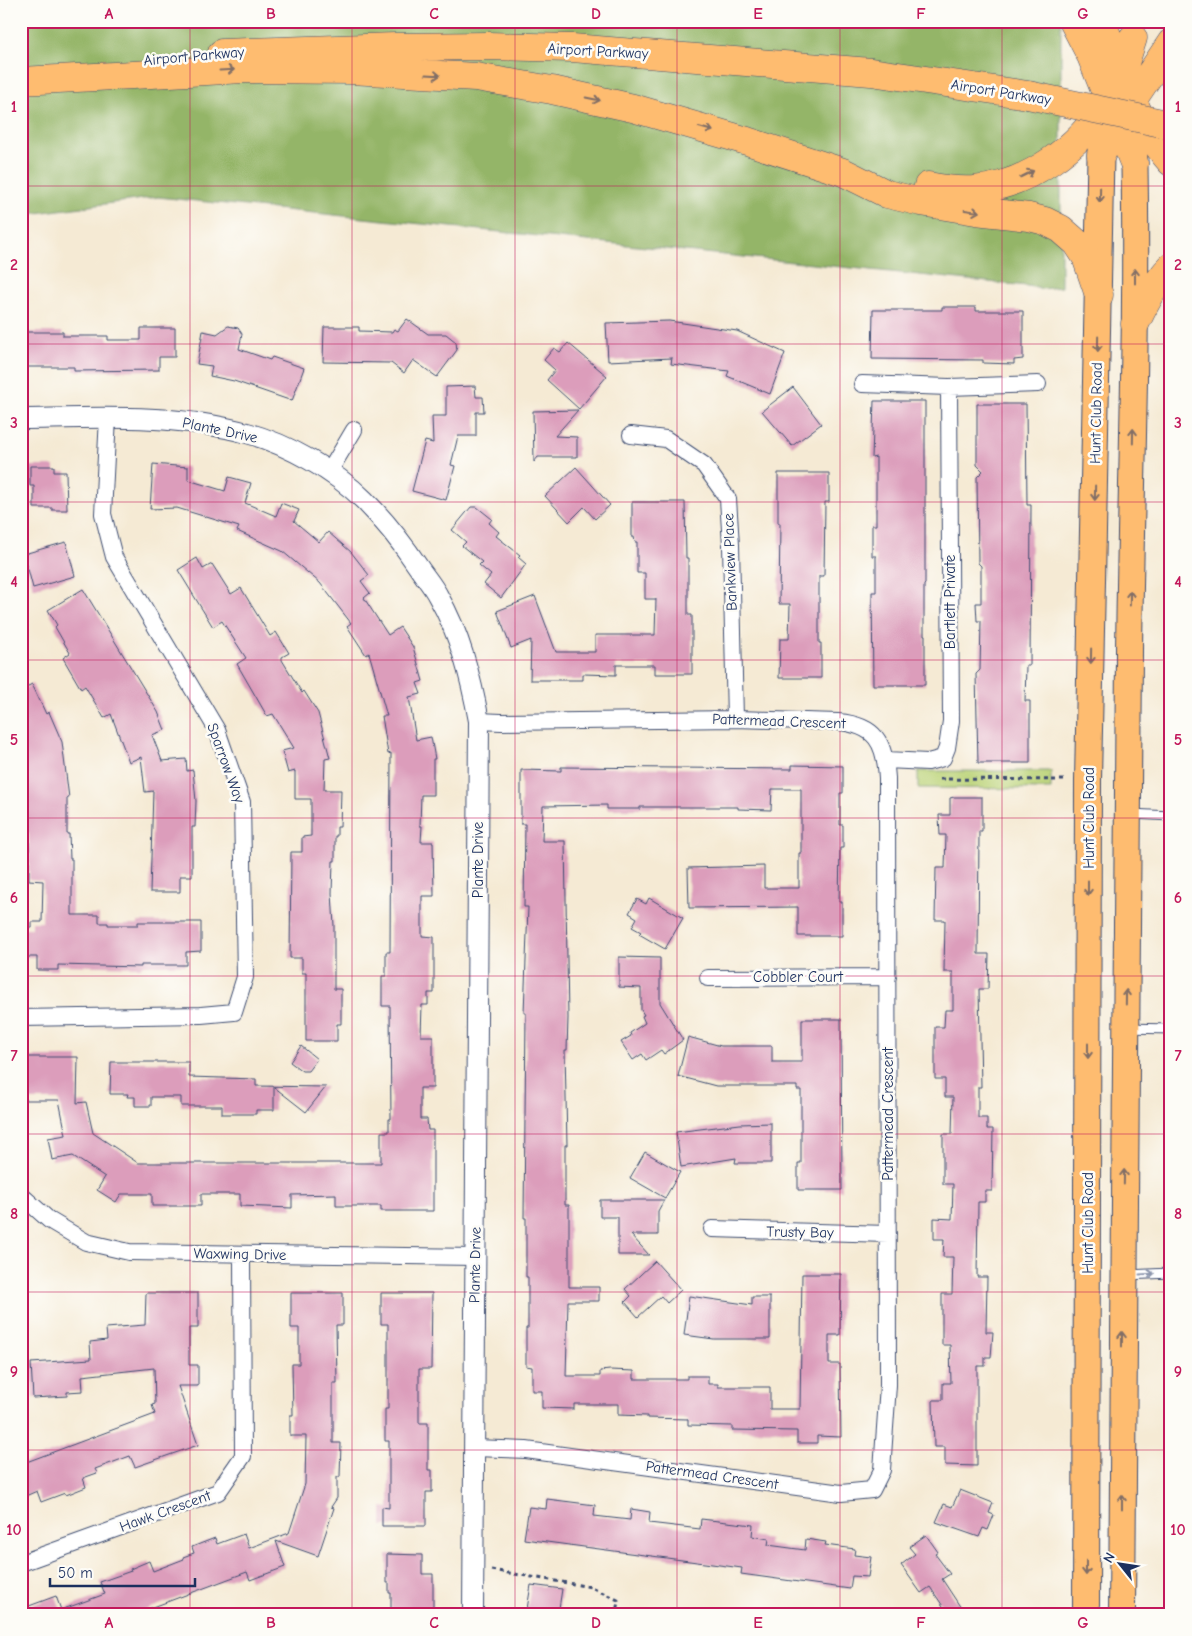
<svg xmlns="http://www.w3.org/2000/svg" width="1192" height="1636" font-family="'Comic Neue',sans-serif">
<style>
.green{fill:#bbd378;stroke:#6b816b}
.forest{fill:#94b568;stroke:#587263}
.building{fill:#dc9dbb}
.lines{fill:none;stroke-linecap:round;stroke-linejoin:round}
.service-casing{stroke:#3c4b70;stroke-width:11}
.minor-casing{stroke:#3c4b70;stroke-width:18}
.tertiary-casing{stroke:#3c4b70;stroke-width:22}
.primary-casing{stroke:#3c4b70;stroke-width:28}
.trunk-casing{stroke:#3c4b70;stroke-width:29}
.path{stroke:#3c4b70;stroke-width:3;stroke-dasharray:4 4;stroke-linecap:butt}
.service{stroke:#fff;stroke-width:9}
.minor{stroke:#fff;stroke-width:16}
.tertiary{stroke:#fff;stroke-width:20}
.primary{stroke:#febc70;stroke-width:26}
.trunk{stroke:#febc70;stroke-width:28}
.trunk-bridge-casing{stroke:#3c4b70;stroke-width:29;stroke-linecap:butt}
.trunk-bridge{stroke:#febc70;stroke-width:28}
.oneway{stroke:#816e66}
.oneway2{stroke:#8d97ae}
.grid{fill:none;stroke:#c2185b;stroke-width:1;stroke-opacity:0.55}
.labels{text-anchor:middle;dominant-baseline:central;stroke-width:5;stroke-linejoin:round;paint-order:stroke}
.street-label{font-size:15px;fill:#1b2f5e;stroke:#fdfcf7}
.neatline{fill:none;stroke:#c2185b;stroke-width:2}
.grid-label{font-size:16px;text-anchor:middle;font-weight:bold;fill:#c2185b}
</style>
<rect width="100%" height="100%" fill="#fdfcf7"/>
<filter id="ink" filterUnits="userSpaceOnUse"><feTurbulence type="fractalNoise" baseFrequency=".02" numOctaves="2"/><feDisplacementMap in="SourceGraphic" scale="10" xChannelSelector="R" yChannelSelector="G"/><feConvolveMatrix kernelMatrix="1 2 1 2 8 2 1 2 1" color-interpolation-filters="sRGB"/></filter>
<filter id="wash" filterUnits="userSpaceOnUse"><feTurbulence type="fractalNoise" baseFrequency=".0096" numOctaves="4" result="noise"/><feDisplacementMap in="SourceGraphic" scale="20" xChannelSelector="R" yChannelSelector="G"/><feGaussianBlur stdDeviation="1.12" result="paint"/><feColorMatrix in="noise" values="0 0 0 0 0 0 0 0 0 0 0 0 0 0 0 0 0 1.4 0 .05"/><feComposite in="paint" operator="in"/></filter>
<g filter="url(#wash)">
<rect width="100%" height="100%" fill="#f5ead4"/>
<!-- green -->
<path class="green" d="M 918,771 L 1051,771 L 1051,789 L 918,788 Z"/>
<!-- forest -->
<path class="forest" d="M 21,21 L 1061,21 L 1061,287 L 1041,289 L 1037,287 L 158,197 L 21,215 Z"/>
<g id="blocks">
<!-- building -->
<path class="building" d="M 942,307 L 976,307 L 976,311 L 1023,311 L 1023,359 L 1014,360 L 1014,364 L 983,363 L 983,360 L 872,359 L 873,310 L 942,310 Z
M 407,319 L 428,334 L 446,334 L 456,342 L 457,350 L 437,377 L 413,360 L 404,373 L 391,363 L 323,362 L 324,327 L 359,327 L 359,331 L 392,332 L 394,329 L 398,331 Z
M 669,321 L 737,331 L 785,353 L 770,394 L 727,376 L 729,371 L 671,364 L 672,358 L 608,361 L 606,323 Z
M 228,326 L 238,328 L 242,334 L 239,349 L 270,360 L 272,357 L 304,368 L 292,401 L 234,381 L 210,376 L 212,366 L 197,364 L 203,331 L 217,334 Z
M 141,328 L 175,328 L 175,357 L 159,357 L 159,370 L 74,371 L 74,367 L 21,367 L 21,332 L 63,332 L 63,336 L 108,336 L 108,340 L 141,340 Z
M 568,343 L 607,376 L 579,409 L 547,380 L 555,370 L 544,360 L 554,348 L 560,352 Z
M 475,386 L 476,397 L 483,397 L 484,412 L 476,412 L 476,436 L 458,436 L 451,465 L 455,466 L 446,500 L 412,491 L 425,441 L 433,443 L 432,416 L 446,416 L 446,387 Z
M 793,387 L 821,424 L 792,446 L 762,411 Z
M 874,401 L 925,401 L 925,584 L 924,585 L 924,635 L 925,635 L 925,685 L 873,685 L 872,592 L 876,592 L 876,556 L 872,556 L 872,525 L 876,525 L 876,457 L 872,458 Z
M 977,404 L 1026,404 L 1027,505 L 1031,505 L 1030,665 L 1026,665 L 1025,701 L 1030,701 L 1030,763 L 978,763 L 976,674 L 980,670 L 981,621 L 977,621 L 976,603 L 981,603 L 981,566 L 978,563 L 977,477 L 983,471 L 977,465 Z
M 578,410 L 555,436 L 577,437 L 577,457 L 538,457 L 534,462 L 533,411 Z
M 153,464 L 188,467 L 188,480 L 225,491 L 229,477 L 251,483 L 245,503 L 276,516 L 281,503 L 299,510 L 294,521 L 319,542 L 328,532 L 351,552 L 369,575 L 361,581 L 370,593 L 364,598 L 388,635 L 400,627 L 413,647 L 423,681 L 417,683 L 421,694 L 409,697 L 416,740 L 431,737 L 435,759 L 433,759 L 433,795 L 421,795 L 420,826 L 422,826 L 421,842 L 433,842 L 434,896 L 422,896 L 422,936 L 434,937 L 434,993 L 428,993 L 428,1005 L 422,1005 L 421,1036 L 433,1036 L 433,1088 L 420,1088 L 420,1119 L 427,1119 L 428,1130 L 433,1130 L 433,1211 L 381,1211 L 381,1206 L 336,1206 L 336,1194 L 292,1195 L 292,1208 L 240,1206 L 240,1194 L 201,1194 L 201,1206 L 152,1206 L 152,1194 L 121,1194 L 116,1202 L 97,1190 L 105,1177 L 73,1156 L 52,1160 L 48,1138 L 66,1135 L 59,1100 L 25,1100 L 26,1057 L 78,1057 L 77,1103 L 86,1102 L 93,1133 L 138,1163 L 381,1163 L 381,1132 L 389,1132 L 389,1119 L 391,1119 L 390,1006 L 382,1006 L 382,976 L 386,976 L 386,952 L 390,952 L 391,753 L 388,754 L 382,716 L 387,716 L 369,653 L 366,655 L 347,626 L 351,623 L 320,583 L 282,551 L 237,531 L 239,527 L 177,508 L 150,509 Z
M 30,466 L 54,466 L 54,472 L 66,472 L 67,510 L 52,510 L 52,508 L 34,508 L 34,486 L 30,486 Z
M 576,467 L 610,505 L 595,519 L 584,507 L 569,522 L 545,496 Z
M 778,473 L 829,473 L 829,502 L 825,502 L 824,576 L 819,576 L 819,643 L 821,643 L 821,678 L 779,678 L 780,639 L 789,639 L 790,604 L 779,604 L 780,523 L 778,523 Z
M 632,502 L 685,502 L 686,558 L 688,558 L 688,615 L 692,615 L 692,674 L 655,674 L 655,665 L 616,665 L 616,675 L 583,674 L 583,680 L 530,680 L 531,640 L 511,648 L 497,611 L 535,596 L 556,652 L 595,652 L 595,635 L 655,635 L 656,599 L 645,599 L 645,573 L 637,573 L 637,542 L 635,542 L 634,537 L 632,537 Z
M 471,507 L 477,507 L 492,519 L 489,523 L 499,532 L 496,536 L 520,555 L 518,557 L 526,564 L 501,598 L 484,584 L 491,575 L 479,565 L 482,562 L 462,546 L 466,542 L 452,530 Z
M 66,542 L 75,576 L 33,588 L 24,554 Z
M 197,558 L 203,569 L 212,564 L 231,594 L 241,588 L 270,636 L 276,632 L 289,653 L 282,657 L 282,660 L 302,693 L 304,691 L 318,713 L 330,758 L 325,759 L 324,790 L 341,790 L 340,827 L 337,827 L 337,836 L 335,836 L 335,861 L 333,861 L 332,893 L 334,926 L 334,989 L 341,989 L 341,1024 L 337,1024 L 337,1041 L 306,1041 L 306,973 L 302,973 L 302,958 L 290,958 L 291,852 L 302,852 L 302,837 L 311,836 L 311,799 L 295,799 L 295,771 L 288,773 L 282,751 L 294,748 L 273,714 L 267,716 L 237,664 L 246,658 L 222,621 L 213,627 L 178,570 Z
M 83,589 L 158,712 L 165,730 L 152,735 L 162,761 L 186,759 L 187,771 L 193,770 L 196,801 L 195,827 L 192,827 L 192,876 L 180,876 L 180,892 L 150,892 L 153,791 L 145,792 L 141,757 L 129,762 L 111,714 L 104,718 L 85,686 L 81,689 L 63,658 L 70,653 L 55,627 L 57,625 L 48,610 Z
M 32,684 L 46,714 L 49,712 L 62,742 L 69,798 L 67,798 L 67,834 L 69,834 L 70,859 L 72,859 L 72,915 L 99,915 L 99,923 L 108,923 L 108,925 L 138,925 L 138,922 L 201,922 L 201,951 L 186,952 L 186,965 L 141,965 L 141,967 L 58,965 L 58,970 L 37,970 L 37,957 L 22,957 L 21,928 L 32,928 L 32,922 L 42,922 L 43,881 L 29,880 L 29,833 L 25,832 L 25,811 L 28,811 L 21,764 L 21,690 Z
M 792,765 L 843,766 L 843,793 L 840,793 L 840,825 L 843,825 L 843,848 L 840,848 L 839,902 L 842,902 L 842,936 L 798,936 L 798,907 L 689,908 L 688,868 L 764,866 L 764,888 L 799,888 L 799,853 L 801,853 L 801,789 L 772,789 L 771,810 L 738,809 L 738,807 L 640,807 L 640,809 L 607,809 L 607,805 L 543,806 L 542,841 L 565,841 L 568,1018 L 567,1050 L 565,1050 L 567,1145 L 565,1145 L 565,1205 L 569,1205 L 569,1287 L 599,1287 L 599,1301 L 568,1301 L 566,1376 L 600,1376 L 600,1371 L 610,1370 L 634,1371 L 634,1379 L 687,1379 L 687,1376 L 708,1376 L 708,1384 L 718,1384 L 718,1387 L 770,1387 L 770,1409 L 800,1409 L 802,1274 L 841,1274 L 840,1335 L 829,1335 L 829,1364 L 840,1364 L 841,1437 L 817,1436 L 817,1443 L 797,1443 L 797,1431 L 732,1430 L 732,1426 L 688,1425 L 688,1419 L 647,1418 L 647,1416 L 618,1415 L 618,1404 L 574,1404 L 574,1409 L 542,1408 L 542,1391 L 532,1391 L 532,1367 L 526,1366 L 526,1328 L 528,1328 L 528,1277 L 526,1277 L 526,1218 L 524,1218 L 526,1013 L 524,1013 L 528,907 L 524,907 L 525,824 L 521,824 L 521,770 L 561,771 L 561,767 L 792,769 Z
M 954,797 L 982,797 L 982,831 L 979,831 L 978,954 L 989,954 L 988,989 L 979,989 L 981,1087 L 978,1087 L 978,1118 L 987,1118 L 987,1129 L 993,1129 L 992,1191 L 985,1191 L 985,1202 L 978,1202 L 977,1277 L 987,1277 L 986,1332 L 993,1332 L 991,1357 L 985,1357 L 985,1366 L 977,1366 L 977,1466 L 945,1465 L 945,1447 L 934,1447 L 933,1400 L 943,1400 L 943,1383 L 951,1383 L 950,1345 L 942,1345 L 942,1294 L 952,1294 L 953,1257 L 943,1257 L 944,1239 L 934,1239 L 934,1218 L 952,1219 L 953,1184 L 943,1184 L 943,1134 L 952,1134 L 953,1097 L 945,1097 L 945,1079 L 935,1079 L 935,1027 L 944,1027 L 945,1010 L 953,1010 L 953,972 L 944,972 L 945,920 L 935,920 L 936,868 L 945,868 L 946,835 L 940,835 L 939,815 L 950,815 L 950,798 Z
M 649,898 L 683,918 L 665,949 L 639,934 L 641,932 L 632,927 L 637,918 L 629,913 L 637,899 L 646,904 Z
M 619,957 L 660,958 L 660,1003 L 683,1040 L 664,1054 L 661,1050 L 646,1060 L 642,1054 L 633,1060 L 621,1042 L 631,1036 L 630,1033 L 645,1023 L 642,1016 L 644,1015 L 641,1010 L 641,988 L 619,987 Z
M 802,1019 L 841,1019 L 842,1190 L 798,1190 L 798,1163 L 801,1163 L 801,1090 L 797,1090 L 797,1086 L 716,1086 L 678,1076 L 688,1037 L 721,1046 L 772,1046 L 772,1062 L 802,1062 Z
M 301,1046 L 317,1059 L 308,1071 L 302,1071 L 290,1062 Z
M 111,1062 L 189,1062 L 189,1077 L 256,1079 L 256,1086 L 326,1087 L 306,1112 L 274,1087 L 274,1110 L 256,1110 L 256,1114 L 222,1114 L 222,1106 L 181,1106 L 181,1097 L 151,1097 L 151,1106 L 135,1106 L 135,1097 L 127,1097 L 128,1094 L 110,1094 Z
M 771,1123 L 771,1163 L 735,1163 L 736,1158 L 681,1167 L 676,1132 L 740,1124 Z
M 645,1152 L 680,1172 L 665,1198 L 630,1178 Z
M 600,1200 L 664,1200 L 658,1211 L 658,1235 L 631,1235 L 649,1255 L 618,1255 L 618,1217 L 600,1217 Z
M 655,1261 L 681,1290 L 667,1303 L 661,1296 L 638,1317 L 625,1302 L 631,1296 L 625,1289 Z
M 146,1293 L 198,1293 L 198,1328 L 189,1328 L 189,1365 L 198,1365 L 198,1386 L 178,1386 L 198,1445 L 135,1467 L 130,1456 L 95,1469 L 97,1473 L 83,1478 L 86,1487 L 66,1495 L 65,1493 L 41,1502 L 37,1491 L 21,1498 L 21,1464 L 155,1414 L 152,1405 L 155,1404 L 154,1368 L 82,1376 L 83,1391 L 67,1392 L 67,1396 L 33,1398 L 31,1363 L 91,1359 L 90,1342 L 107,1340 L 106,1328 L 145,1325 Z
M 291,1293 L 343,1293 L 343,1325 L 336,1325 L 337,1383 L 333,1383 L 333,1443 L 341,1443 L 340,1477 L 337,1477 L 337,1498 L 331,1507 L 334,1508 L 318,1556 L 276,1541 L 285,1567 L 250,1580 L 247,1572 L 132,1615 L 21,1615 L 21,1609 L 56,1596 L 61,1610 L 105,1594 L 100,1582 L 131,1571 L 130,1569 L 149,1561 L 153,1571 L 184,1559 L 183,1557 L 194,1553 L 192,1547 L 215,1538 L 217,1544 L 244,1534 L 249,1548 L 289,1533 L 305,1484 L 306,1436 L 290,1436 L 290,1415 L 293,1415 L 292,1364 L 299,1364 L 299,1328 L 291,1328 Z
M 381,1293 L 432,1293 L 431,1369 L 419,1369 L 419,1423 L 428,1423 L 428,1470 L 432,1470 L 432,1492 L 426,1492 L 426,1526 L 382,1526 L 382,1507 L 389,1508 L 389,1441 L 385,1441 L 385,1409 L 388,1409 L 388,1324 L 381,1324 Z
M 689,1296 L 752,1305 L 752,1297 L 770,1297 L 770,1339 L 714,1339 L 684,1335 Z
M 960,1490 L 993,1503 L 989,1513 L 994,1515 L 988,1530 L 983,1528 L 979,1537 L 936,1522 L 944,1504 L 952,1507 Z
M 547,1499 L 595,1505 L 594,1516 L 630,1520 L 631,1509 L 650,1512 L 649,1523 L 700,1529 L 701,1519 L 753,1525 L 752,1536 L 769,1539 L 768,1545 L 805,1550 L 806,1539 L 826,1542 L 825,1545 L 855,1549 L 854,1555 L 871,1557 L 868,1577 L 852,1576 L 850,1589 L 741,1574 L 742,1568 L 524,1539 L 529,1507 L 546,1509 Z
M 926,1535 L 938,1552 L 935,1554 L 950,1574 L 942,1579 L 961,1608 L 951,1615 L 949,1615 L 930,1587 L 921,1593 L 901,1565 L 915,1554 L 909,1547 Z
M 387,1554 L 422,1555 L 422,1574 L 433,1574 L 433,1615 L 391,1615 L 391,1593 L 389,1593 L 389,1583 L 387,1583 Z
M 531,1585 L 562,1589 L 558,1615 L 526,1615 Z"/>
</g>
</g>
<g filter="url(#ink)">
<use href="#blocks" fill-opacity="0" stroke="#3c4b70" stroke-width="1"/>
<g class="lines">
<defs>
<path id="service" d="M 1130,814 L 1171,816
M 1126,1028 L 1171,1029
M 1126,1275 L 1171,1273"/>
<path id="minor" d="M 862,384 L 949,387 L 1038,384
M 631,435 L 666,439 L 704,465 L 728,499 L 731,545 L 735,719
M 329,472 L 354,430
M 886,760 L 928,762 L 943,758 L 947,748 L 951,721 L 949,387
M 708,978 L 888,977
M 21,1018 L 201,1015 L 234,1012 L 245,977 L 242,802 L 217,730 L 114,557 L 103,514 L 108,417
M 21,1195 L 49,1220 L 86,1242 L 129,1252 L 476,1257
M 712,1229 L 888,1234
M 474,1448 L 526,1450 L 841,1493 L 872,1490 L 882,1470 L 888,1385 L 887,778 C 885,743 876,725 838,722 L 735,719 L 501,722 L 479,721
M 21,1563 L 218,1492 L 243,1456 L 242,1254"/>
<path id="tertiary" d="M 21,419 C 96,418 174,413 247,433 C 287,444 335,471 364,500 C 385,521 403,544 419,568 C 425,577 433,586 438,596 C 460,634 471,678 479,721 L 473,1615"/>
<path id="primary" d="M 1086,1615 L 1088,780 L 1101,132
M 1122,1615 C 1122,1294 1125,973 1129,652 C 1131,481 1138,311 1134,141"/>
<path id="trunk" d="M 1073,21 L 1091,56 L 1134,163
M 1102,21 C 1119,69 1136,123 1171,162
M 222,53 L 395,47 L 488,46 L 572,48 L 871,72 L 1028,95
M 21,81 L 244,69 L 350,70 L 476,77 L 552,90 L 633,108 L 747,141 L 843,172 L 887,194 L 921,202 L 976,211 L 1029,217 L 1045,221 L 1061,229 L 1077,243 L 1086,257 L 1099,295
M 1101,155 L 1117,123 L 1171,43
M 928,186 C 943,189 959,191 974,190 C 1028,185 1079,148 1107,102 C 1120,82 1126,60 1133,38
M 1135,324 C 1145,304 1155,283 1171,267"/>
</defs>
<!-- service casing -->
<use href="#service" class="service-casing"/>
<!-- minor casing -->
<use href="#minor" class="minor-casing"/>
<!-- tertiary casing -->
<use href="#tertiary" class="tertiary-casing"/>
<!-- primary casing -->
<use href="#primary" class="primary-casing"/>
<!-- trunk casing -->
<use href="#trunk" class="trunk-casing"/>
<!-- path -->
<path class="path" d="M 940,779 L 1066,780
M 491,1570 L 591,1587 L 618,1600 L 616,1615"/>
<!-- service -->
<use href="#service" class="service"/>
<!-- minor -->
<use href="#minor" class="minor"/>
<!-- tertiary -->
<use href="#tertiary" class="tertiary"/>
<!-- primary -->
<use href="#primary" class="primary"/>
<!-- trunk -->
<use href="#trunk" class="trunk"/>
<defs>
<path id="trunk-bridge" d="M 1028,95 L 1171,125"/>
</defs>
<!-- trunk-bridge casing -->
<use href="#trunk-bridge" class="trunk-bridge-casing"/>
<!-- trunk-bridge -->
<use href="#trunk-bridge" class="trunk-bridge"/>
</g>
<!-- one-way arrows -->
<defs><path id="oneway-shaft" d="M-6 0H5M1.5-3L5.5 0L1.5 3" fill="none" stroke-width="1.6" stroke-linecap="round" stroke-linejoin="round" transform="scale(1.25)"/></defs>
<g class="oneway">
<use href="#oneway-shaft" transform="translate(227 70) rotate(-3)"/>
<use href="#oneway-shaft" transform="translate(433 75) rotate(3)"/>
<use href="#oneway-shaft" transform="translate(593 99) rotate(12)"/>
<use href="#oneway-shaft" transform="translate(706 129) rotate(16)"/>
<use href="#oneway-shaft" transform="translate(1027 174) rotate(-26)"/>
<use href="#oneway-shaft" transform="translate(1100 195) rotate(91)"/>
<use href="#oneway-shaft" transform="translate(972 211) rotate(8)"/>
<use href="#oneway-shaft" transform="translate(1135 276) rotate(-90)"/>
<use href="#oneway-shaft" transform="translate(1098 344) rotate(91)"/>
<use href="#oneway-shaft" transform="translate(1133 436) rotate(-89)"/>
<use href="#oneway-shaft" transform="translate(1095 493) rotate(91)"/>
<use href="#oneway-shaft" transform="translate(1130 598) rotate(-89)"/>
<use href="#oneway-shaft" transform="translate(1091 656) rotate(91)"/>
<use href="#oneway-shaft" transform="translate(1088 888) rotate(90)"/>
<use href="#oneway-shaft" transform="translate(1126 997) rotate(-89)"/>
<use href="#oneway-shaft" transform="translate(1088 1051) rotate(90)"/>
<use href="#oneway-shaft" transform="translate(1124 1177) rotate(-89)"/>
<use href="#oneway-shaft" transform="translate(1122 1339) rotate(-90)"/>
<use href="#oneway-shaft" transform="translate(1122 1502) rotate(-90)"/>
<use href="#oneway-shaft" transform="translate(1086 1568) rotate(90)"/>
</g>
<use class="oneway2" href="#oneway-shaft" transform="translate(1147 1274) rotate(-3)"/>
</g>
<!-- grid -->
<path class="grid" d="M 190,21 L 190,1615M 352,21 L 352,1615M 515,21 L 515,1615M 677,21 L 677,1615M 840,21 L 840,1615M 1002,21 L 1002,1615M 21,186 L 1171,186M 21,344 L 1171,344M 21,502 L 1171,502M 21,660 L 1171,660M 21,818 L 1171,818M 21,976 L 1171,976M 21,1134 L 1171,1134M 21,1292 L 1171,1292M 21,1450 L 1171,1450"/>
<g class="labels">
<!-- street labels -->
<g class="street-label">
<text transform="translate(598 51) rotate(3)">Airport Parkway</text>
<text transform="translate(194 56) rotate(-5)">Airport Parkway</text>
<text transform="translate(1001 92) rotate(9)">Airport Parkway</text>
<text transform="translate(1096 413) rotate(-89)">Hunt Club Road</text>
<text transform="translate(220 430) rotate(12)">Plante Drive</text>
<text transform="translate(730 562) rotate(-92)">Bankview Place</text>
<text transform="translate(950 602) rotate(-90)">Bartlett Private</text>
<text transform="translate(779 721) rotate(2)">Pattermead Crescent</text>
<text transform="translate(226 763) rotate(70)">Sparrow Way</text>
<text transform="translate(1089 818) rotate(-90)">Hunt Club Road</text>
<text transform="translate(478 860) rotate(-90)">Plante Drive</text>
<text x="798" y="977">Cobbler Court</text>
<text transform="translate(888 1114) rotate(-90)">Pattermead Crescent</text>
<text transform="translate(1088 1223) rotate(-90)">Hunt Club Road</text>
<text transform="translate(800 1232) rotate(1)">Trusty Bay</text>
<text transform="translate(240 1254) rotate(1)">Waxwing Drive</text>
<text transform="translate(475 1265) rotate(-89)">Plante Drive</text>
<text transform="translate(712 1475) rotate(8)">Pattermead Crescent</text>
<text transform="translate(165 1511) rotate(-20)">Hawk Crescent</text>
</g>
</g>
<!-- margin -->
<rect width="1192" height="1636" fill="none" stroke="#fdfcf7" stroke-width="55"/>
<!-- north arrow -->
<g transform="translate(1120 1564) rotate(300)" stroke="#fdfcf7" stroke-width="4" paint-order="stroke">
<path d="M0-4L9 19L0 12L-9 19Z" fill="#1b2f5e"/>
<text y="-8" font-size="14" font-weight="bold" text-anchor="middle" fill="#1b2f5e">N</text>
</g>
<!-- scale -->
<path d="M50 1578v8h145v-8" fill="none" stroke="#1b2f5e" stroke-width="2.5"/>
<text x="58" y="1578" font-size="15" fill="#1b2f5e" stroke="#fdfcf7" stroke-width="4" paint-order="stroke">50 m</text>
<rect x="28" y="28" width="1136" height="1580" class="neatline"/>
<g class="grid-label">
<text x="109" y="19">A</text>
<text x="271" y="19">B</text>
<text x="434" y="19">C</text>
<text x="596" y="19">D</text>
<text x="758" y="19">E</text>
<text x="921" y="19">F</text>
<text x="1083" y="19">G</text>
<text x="14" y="112">1</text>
<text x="1178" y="112">1</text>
<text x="14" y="270">2</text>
<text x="1178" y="270">2</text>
<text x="14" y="428">3</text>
<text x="1178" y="428">3</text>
<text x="14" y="587">4</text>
<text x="1178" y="587">4</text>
<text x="14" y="745">5</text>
<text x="1178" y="745">5</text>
<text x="14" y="903">6</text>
<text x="1178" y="903">6</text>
<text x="14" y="1061">7</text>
<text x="1178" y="1061">7</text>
<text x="14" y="1219">8</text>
<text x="1178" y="1219">8</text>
<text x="14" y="1377">9</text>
<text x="1178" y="1377">9</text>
<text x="14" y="1535">10</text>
<text x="1178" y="1535">10</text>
<text x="109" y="1628">A</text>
<text x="271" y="1628">B</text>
<text x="434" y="1628">C</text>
<text x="596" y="1628">D</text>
<text x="758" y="1628">E</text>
<text x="921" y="1628">F</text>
<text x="1083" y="1628">G</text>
</g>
</svg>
